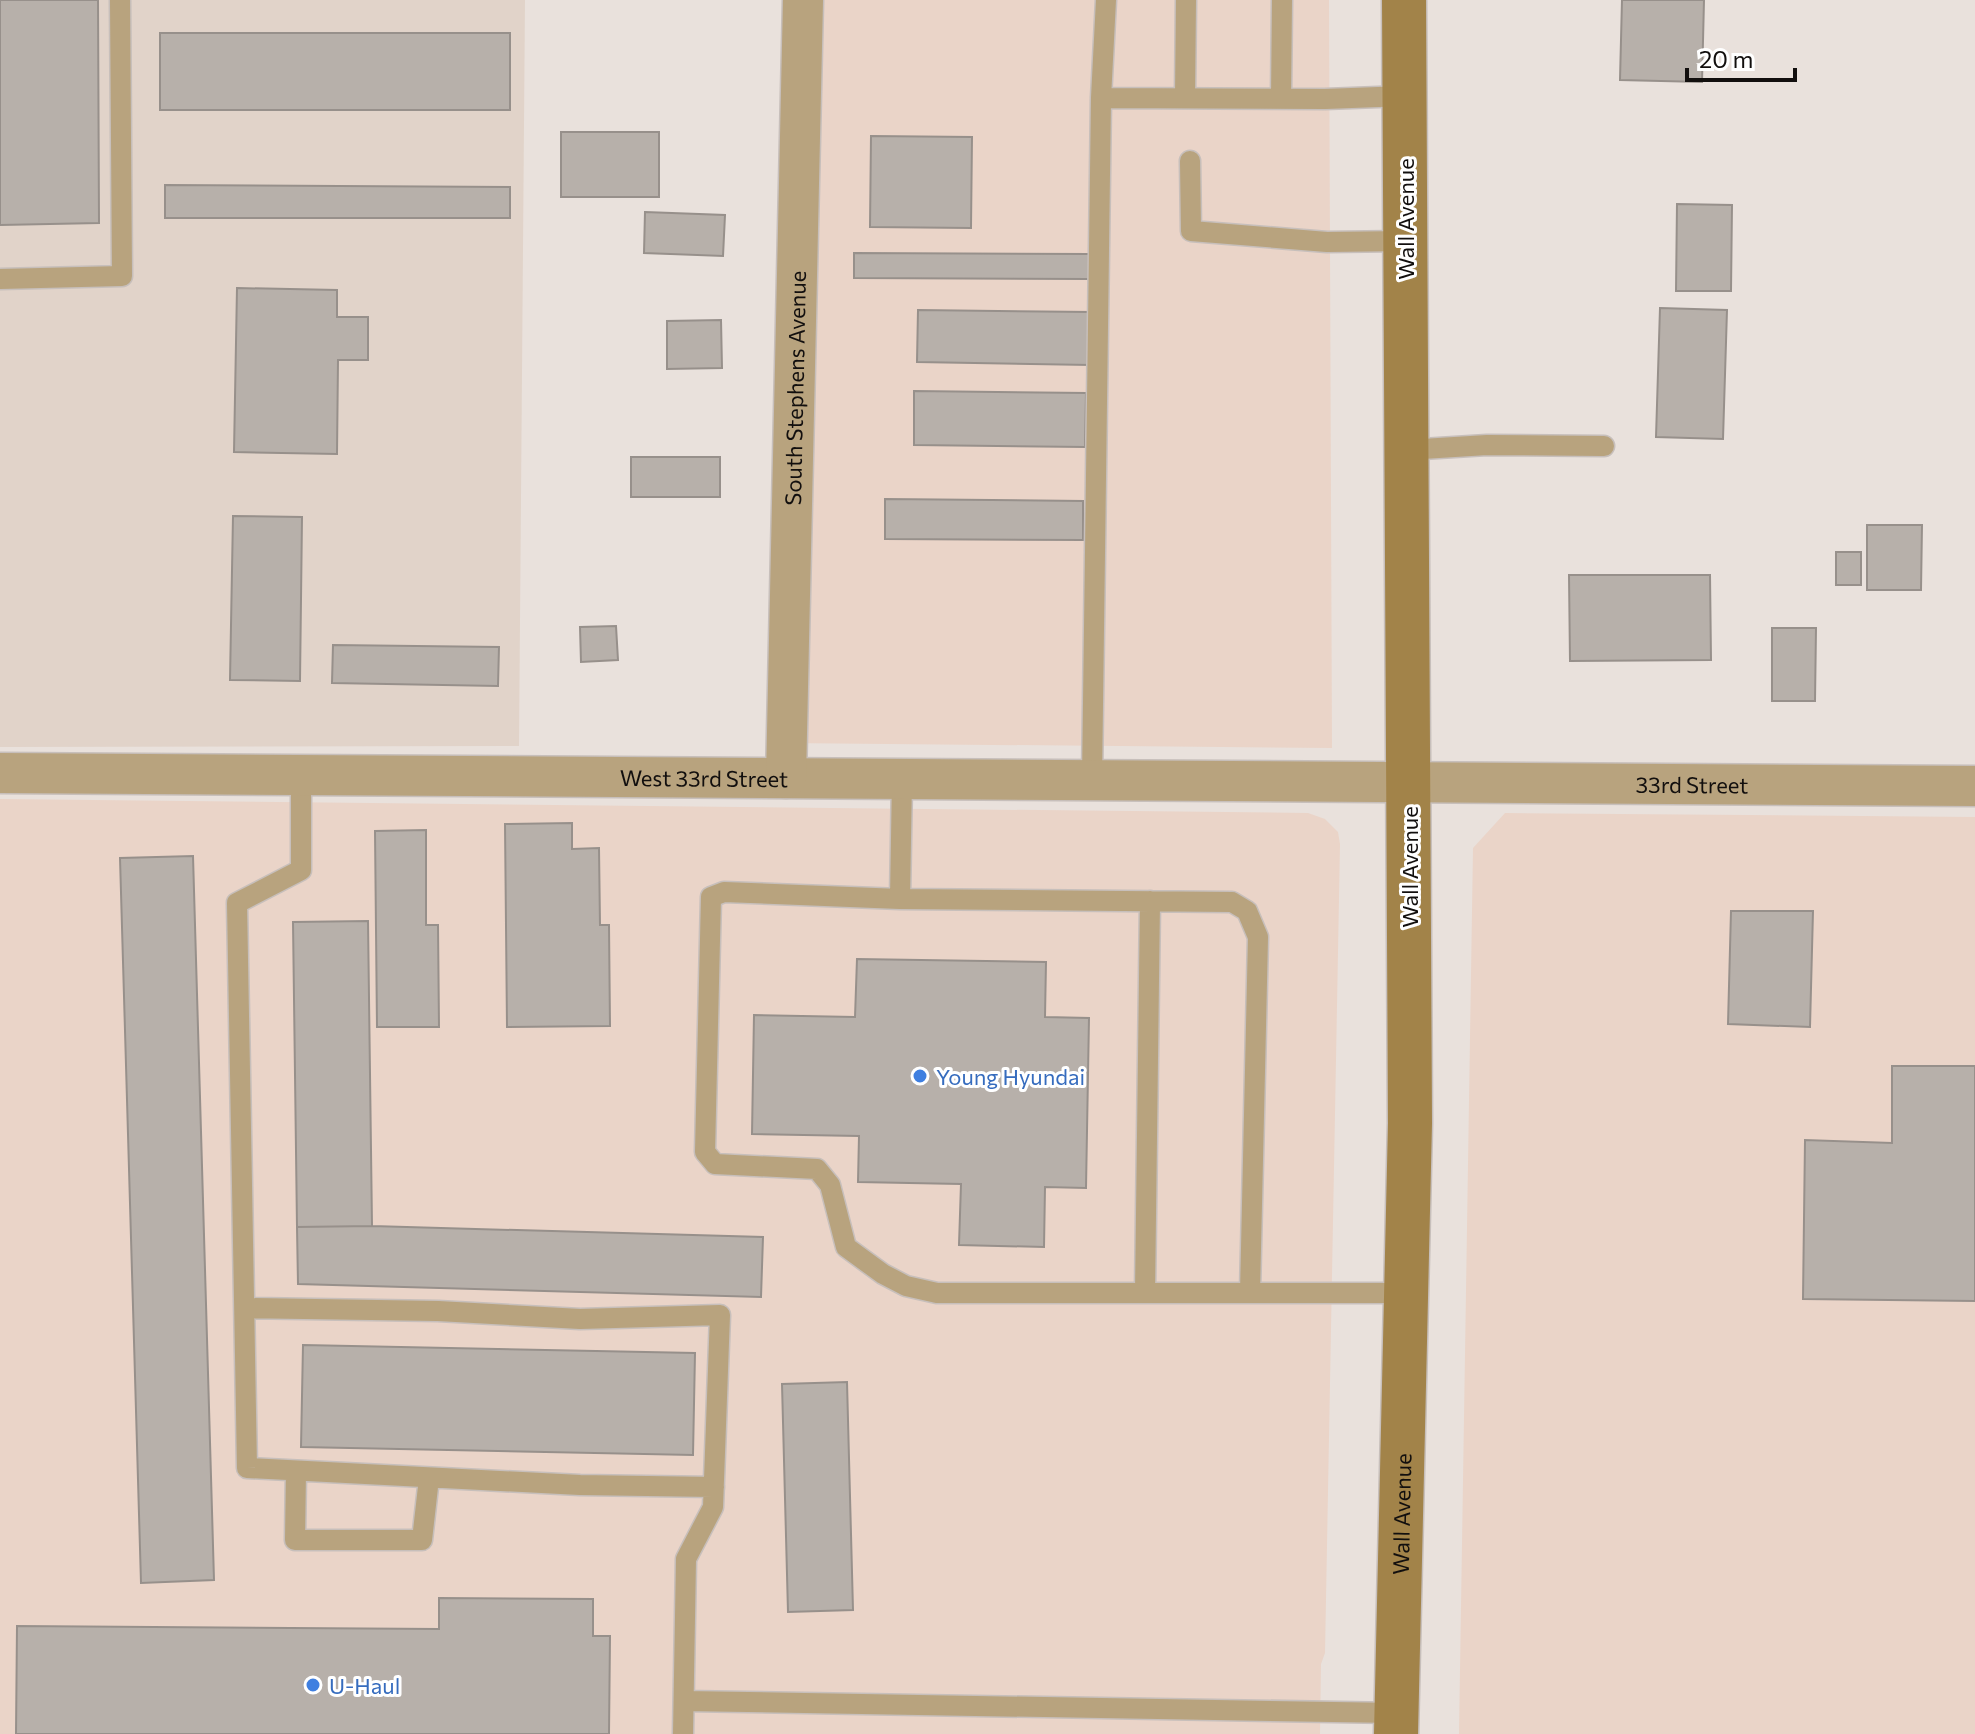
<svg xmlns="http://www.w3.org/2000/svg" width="1975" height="1734" font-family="Commissioner,sans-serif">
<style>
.commercial{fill:#ead4c8}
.built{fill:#e1d3c9}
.building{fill:#b7b0aa;stroke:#97908b;stroke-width:2}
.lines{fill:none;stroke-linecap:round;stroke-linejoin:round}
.lane-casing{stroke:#c7bfbb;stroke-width:23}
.street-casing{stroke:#c7bfbb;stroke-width:43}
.secondary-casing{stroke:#c7bfbb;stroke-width:47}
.lane{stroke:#b8a37e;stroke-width:20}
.street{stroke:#b8a37e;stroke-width:40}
.secondary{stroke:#a28349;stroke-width:44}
.shop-dot{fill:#3f7fe0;stroke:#fff;stroke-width:3}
.labels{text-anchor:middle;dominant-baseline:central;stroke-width:6;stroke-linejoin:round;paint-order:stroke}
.street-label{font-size:22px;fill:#120f0e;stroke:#fff}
.shop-label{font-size:22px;fill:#366cbe;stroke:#fff;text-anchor:start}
</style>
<rect width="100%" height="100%" fill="#e9e1dc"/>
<!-- commercial -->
<path class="commercial" d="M 803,0 L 1329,0 L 1332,748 L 783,743 Z
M 0,799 L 1308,813 L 1325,819 L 1338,832 L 1340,844 L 1325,1653 L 1321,1664 L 1320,1734 L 0,1734 Z
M 1505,813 L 1975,817 L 1975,1734 L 1459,1734 L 1473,848 Z"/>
<!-- built -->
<path class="built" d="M 0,0 L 525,0 L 519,746 L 0,747 Z"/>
<!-- building -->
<path class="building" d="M 0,0 L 98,0 L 99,223 L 0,225 Z
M 1622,0 L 1704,0 L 1702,82 L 1620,80 Z
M 160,33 L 510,33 L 510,110 L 160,110 Z
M 561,132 L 659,132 L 659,197 L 561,197 Z
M 871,136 L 972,137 L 971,228 L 870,227 Z
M 165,185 L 510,187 L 510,218 L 165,218 Z
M 1677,204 L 1732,205 L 1731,291 L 1676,291 Z
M 645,212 L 725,215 L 723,256 L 644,253 Z
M 854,253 L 1089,254 L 1089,279 L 854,278 Z
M 237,288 L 337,290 L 337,317 L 368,317 L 368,360 L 338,360 L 337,454 L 234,452 Z
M 1660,308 L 1727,310 L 1723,439 L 1656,437 Z
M 918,310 L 1091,312 L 1090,365 L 917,362 Z
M 721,320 L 722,368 L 667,369 L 667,321 Z
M 914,391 L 1086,393 L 1085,447 L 914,445 Z
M 631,457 L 720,457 L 720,497 L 631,497 Z
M 885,499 L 1083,501 L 1083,540 L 885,539 Z
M 233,516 L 302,517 L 300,681 L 230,680 Z
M 1867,525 L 1922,525 L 1921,590 L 1867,590 Z
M 1836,552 L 1861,552 L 1861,585 L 1836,585 Z
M 1569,575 L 1710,575 L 1711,660 L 1570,661 Z
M 616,626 L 618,660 L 581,662 L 580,627 Z
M 1772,628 L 1816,628 L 1815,701 L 1772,701 Z
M 333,645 L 499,647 L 498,686 L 332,683 Z
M 572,823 L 572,849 L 599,848 L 600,925 L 609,925 L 610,1026 L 507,1027 L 505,824 Z
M 426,830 L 426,925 L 438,925 L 439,1027 L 377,1027 L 375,831 Z
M 193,856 L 214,1580 L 141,1583 L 120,858 Z
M 1731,911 L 1813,911 L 1810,1027 L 1728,1024 Z
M 368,921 L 372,1226 L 297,1227 L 293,922 Z
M 857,959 L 1046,962 L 1045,1017 L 1089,1018 L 1086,1188 L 1045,1187 L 1044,1247 L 959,1245 L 961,1184 L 858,1182 L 859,1136 L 752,1134 L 754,1015 L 855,1017 Z
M 1892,1066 L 1975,1066 L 1975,1301 L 1803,1299 L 1805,1140 L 1892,1143 Z
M 372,1226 L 763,1237 L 761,1297 L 298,1284 L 297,1227 Z
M 303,1345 L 695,1353 L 693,1455 L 301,1447 Z
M 847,1382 L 853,1610 L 788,1612 L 782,1384 Z
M 439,1598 L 593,1599 L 593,1636 L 610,1636 L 609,1734 L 16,1734 L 17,1626 L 439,1629 Z"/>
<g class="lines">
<defs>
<path id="lane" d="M 1185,97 L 1186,0
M 1101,98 L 1325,99 L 1405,96
M 1281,99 L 1282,0
M 1190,161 L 1191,231 L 1327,242 L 1405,241
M 0,279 L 122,276 L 120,0
M 1406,450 L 1487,445 L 1604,446
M 301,775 L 301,870 L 237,903 L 247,1468 L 580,1485 L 714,1487
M 1092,780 L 1101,98 L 1106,0
M 900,899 L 902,779
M 1145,1293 L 1150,901
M 1250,1293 L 1258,937 L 1247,911 L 1232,902 L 900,899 L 724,892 L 711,897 L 705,1152 L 715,1164 L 817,1169 L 830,1185 L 846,1247 L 883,1274 L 906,1286 L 937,1293 C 1093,1293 1250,1293 1406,1293
M 246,1308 L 438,1311 L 580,1319 L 720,1315 L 713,1507 L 686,1559 L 683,1734
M 296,1471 L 295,1540 L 422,1540 L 429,1478
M 684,1701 L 1396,1713"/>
<g id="street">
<path id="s1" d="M 0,773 L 1975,786"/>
<path id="s2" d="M 786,778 L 803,0"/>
</g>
<g id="secondary">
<path id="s3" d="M 1396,1734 L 1410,1123 L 1404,0"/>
</g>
</defs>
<!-- lane casing -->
<use href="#lane" class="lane-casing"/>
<!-- street casing -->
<use href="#street" class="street-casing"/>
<!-- secondary casing -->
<use href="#secondary" class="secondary-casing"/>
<!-- lane -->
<use href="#lane" class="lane"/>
<!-- street -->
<use href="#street" class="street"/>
<!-- secondary -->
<use href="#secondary" class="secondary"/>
</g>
<!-- markers -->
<g class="shop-dot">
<circle cx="920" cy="1076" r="8"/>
<circle cx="313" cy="1685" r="8"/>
</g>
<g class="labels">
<!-- street labels -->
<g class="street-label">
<text transform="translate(1405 219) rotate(-90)">Wall Avenue</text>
<text stroke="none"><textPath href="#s2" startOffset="390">South Stephens Avenue</textPath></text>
<text stroke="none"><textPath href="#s1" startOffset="704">West 33rd Street</textPath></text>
<text stroke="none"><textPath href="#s1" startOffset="1692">33rd Street</textPath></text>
<text transform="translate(1409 867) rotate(-90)">Wall Avenue</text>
<text stroke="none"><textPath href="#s3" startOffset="220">Wall Avenue</textPath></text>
</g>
<!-- shop labels -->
<g class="shop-label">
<text x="936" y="1076">Young Hyundai</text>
<text x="329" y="1685">U-Haul</text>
</g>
</g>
<!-- scale -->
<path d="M1687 68v12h108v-12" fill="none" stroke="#120f0e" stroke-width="4"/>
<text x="1699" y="68" font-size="24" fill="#120f0e" stroke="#ffffff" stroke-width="6" paint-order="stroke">20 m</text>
</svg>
